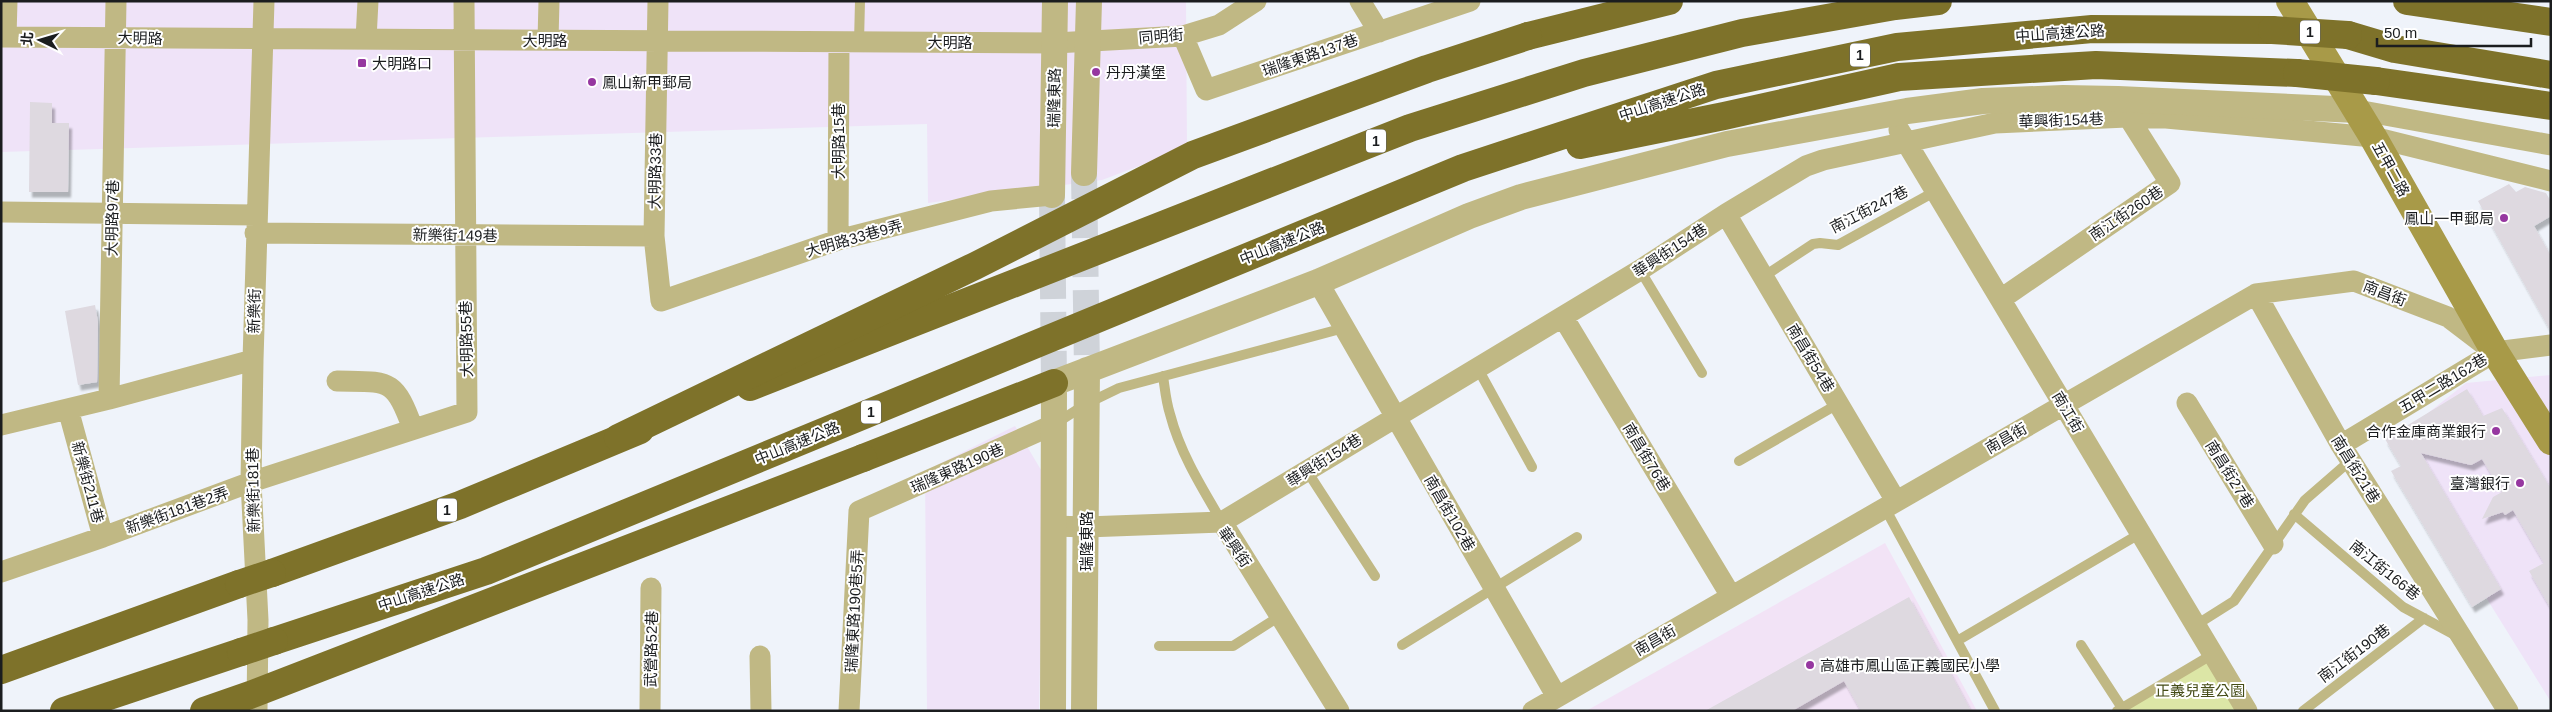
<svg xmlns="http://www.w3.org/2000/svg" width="2552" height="712" font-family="Helvetica,'Noto Sans TC',sans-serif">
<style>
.commercial{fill:#efe3f8}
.education{fill:#f2e3f6}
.green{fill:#dce6a6}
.building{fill:#ded9e0;filter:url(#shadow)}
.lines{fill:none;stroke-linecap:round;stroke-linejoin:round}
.tertiary-tunnel{stroke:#cfd3d9;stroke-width:26;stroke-dasharray:26 13;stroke-linecap:butt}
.service{stroke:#c0b884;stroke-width:10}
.minor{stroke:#c0b884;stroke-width:21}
.tertiary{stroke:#c0b884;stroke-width:26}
.secondary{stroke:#a89a48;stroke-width:28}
.motorway{stroke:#7e722a;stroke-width:28}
.motorway-bridge{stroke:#7e722a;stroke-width:28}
.poi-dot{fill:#9637a0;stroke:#fff;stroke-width:2}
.labels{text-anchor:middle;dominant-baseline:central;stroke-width:4;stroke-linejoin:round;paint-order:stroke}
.shield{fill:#fff;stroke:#5f6162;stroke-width:1}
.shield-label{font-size:14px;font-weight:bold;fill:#1b1d1f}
.street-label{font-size:15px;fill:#1b1d1f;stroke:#fff}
.poi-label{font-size:15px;fill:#1b1d1f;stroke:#fff;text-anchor:start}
.park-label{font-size:15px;fill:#464d18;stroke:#fff}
</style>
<defs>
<filter id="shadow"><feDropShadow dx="3" dy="5.5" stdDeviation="1" flood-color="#0004"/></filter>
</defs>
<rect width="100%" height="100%" fill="#eff3fa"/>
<!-- commercial -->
<path class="commercial" d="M 1,1 L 1186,1 L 1187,148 L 1102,180 L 928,203 L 927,124 L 1,152 Z
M 2551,375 L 2551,702 L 2390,443 L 2466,383 Z
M 1015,426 L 1044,475 L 1039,711 L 927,711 L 925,471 Z"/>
<!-- education -->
<path class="education" d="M 1885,543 L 1977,711 L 1586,711 Z"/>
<!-- green -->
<path class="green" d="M 2208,661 L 2238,711 L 2125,711 Z"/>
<!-- building -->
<path class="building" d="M 30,102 L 52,103 L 52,123 L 69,123 L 68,192 L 29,192 Z
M 2509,184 L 2516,192 L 2525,187 L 2546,193 L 2551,202 L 2551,216 L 2534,226 L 2551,256 L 2551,332 L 2478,201 Z
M 95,305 L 98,322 L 97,382 L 78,385 L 65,311 Z
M 2467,389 L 2483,416 L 2502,408 L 2551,489 L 2551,609 L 2529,571 L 2544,563 L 2513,510 L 2505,515 L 2503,512 L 2482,519 L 2493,497 L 2502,492 L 2482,459 L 2471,465 L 2421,453 L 2501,589 L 2472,607 L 2391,471 L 2401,466 L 2385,439 Z
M 1909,597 L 1971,711 L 1861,711 L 1844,681 L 1792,711 L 1705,711 Z"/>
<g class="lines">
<!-- tertiary-tunnel -->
<path class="tertiary-tunnel" d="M 1084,173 L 1087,370
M 1052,195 L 1054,383"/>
<!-- service -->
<path class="service" d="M 859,42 L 860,1
M 1640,270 L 1702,373
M 1763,277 L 1813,244 L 1820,243 L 1838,245 L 1936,191
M 1477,367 L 1532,467
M 1163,376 C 1165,389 1166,402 1170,414 C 1180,453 1202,488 1222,522
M 1055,424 L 1086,404 L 1119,388 L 1344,328
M 1739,461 L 1838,404
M 1307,471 L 1375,576
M 1885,508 L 1995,711
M 2294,514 L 2403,607 L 2455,635
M 2196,625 L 2234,601 L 2305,500 L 2351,460
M 1957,641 L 2141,533
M 1402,645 L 1577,537
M 2081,645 L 2122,708
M 1159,646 L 1233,646 L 1280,616
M 2117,711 L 2213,654
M 2303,711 L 2424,618"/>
<!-- minor -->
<path class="minor" d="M 658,1 L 654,236 L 661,301 L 838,240 L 991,201 L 1052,195
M 1360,1 L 1379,32
M 1183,36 L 1206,90 L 1470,1
M 1,37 L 1055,43 L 1183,36 L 1219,25 L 1256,1
M 6,37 L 7,1
M 366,39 L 368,1
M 548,40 L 549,1
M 2357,110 L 2551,145
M 1899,130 L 2247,711
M 1,212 L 256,215
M 1726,214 L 1896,501
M 255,233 L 654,236
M 838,240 L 839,42
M 1318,282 L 1557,697
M 2256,294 L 2341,445 L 2508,711
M 2001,299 L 2170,183 L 2122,107
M 1563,317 L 1731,596
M 253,360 L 251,482 L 258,620 L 257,711
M 337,381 C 389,382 394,377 413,429
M 109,399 L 116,1
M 2187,403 L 2273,544
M 1,425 L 109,399 L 253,360 L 264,1
M 2341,445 L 2495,352 L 2551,345
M 1222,522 L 1640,270 L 1726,214 L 1806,166 L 1823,160 L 1995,123 L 2127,117 L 2166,118 L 2373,137 L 2551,181
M 1054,526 L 1086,527 L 1222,522 L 1339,711
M 103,537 L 251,482 L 467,412 L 464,1
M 1,572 L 103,537 L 68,409
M 760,656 L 761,711
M 650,711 L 651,588
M 849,711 L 859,511 L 1055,424
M 1533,711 L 2256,294 L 2354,281 L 2448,317 L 2490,349"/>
<!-- tertiary -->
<path class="tertiary" d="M 1084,173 L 1089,1
M 1052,195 L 1055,1
M 1053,711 L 1054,383 L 1318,282 L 1469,216 L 1521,197 L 1727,144 L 1907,111 L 1983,101 L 2063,98 L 2118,99 L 2357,110
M 1084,711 L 1087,370"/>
<!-- secondary -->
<path class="secondary" d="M 2290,1 L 2373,137 L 2495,352 L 2551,441"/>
<!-- motorway -->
<path class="motorway" d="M 2407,1 L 2551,22
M 2348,35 L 2395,49 L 2551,75
M 1528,36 L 1669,1
M 2376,81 L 2551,106
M 1580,145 L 1724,116 L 1899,77 L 2096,65 L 2297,73
M 750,387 L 1410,128 L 1584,73 L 1742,33 L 1895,6 L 1938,1
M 863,458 L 1054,383
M 272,573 L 460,505 L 640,430
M 274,641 L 486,571 L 1463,168 L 1716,85 L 1897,47 L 2092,29 L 2272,30
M 1,670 L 239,584
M 64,711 L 241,652"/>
<!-- motorway-bridge -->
<path class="motorway-bridge" d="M 2272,30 L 2348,35
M 2297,73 L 2376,81
M 618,438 L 975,266 L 1193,155 L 1427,69 L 1528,36
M 239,584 L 272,573
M 241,652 L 274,641
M 204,711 L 250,695 L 863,458"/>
</g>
<!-- markers -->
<g class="poi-dot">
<rect x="357" y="58" width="10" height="10" rx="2.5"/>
<circle cx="1096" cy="72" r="5"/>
<circle cx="592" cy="82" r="5"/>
<circle cx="2504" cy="218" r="5"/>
<circle cx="2496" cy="431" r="5"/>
<circle cx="2520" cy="483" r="5"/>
<circle cx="1810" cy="665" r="5"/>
</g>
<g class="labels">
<!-- shield labels -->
<g class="shield">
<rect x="2300" y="20.5" width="20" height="23" rx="4"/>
<rect x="1850" y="43.5" width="20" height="23" rx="4"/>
<rect x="1366" y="129.5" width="20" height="23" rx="4"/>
<rect x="861" y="400.5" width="20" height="23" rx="4"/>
<rect x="437" y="498.5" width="20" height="23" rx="4"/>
</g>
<g class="shield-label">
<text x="2310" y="32">1</text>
<text x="1860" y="55">1</text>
<text x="1376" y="141">1</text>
<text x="871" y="412">1</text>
<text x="447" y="510">1</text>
</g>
<!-- street labels -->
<g class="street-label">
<text transform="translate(2060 33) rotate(-4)">中山高速公路</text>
<text transform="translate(1161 36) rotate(-5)">同明街</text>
<text transform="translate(140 38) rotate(1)">大明路</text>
<text x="545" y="40">大明路</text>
<text x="950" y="42">大明路</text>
<text transform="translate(1310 55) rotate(-19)">瑞隆東路137巷</text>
<text transform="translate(1054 98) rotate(-89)">瑞隆東路</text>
<text transform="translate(1662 102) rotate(-18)">中山高速公路</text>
<text transform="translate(2061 120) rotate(-2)">華興街154巷</text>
<text transform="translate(838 141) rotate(-90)">大明路15巷</text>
<text transform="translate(2391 169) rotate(61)">五甲二路</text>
<text transform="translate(655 171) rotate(-89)">大明路33巷</text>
<text transform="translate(1869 209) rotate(-27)">南江街247巷</text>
<text transform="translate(2126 213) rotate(-34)">南江街260巷</text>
<text transform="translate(112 218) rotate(-89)">大明路97巷</text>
<text transform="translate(455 235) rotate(1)">新樂街149巷</text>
<text transform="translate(854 238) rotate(-16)">大明路33巷9弄</text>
<text transform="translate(1282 243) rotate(-22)">中山高速公路</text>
<text transform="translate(1670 250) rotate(-33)">華興街154巷</text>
<text transform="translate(2385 293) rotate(21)">南昌街</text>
<text transform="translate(254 311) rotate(-89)">新樂街</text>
<text transform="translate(466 339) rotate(-91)">大明路55巷</text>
<text transform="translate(1811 358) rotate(59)">南昌街54巷</text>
<text transform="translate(2443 383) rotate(-31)">五甲二路162巷</text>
<text transform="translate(2068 412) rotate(59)">南江街</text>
<text transform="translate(2006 438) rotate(-30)">南昌街</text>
<text transform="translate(797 443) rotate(-22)">中山高速公路</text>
<text transform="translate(1647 457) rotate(59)">南昌街76巷</text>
<text transform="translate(1324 460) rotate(-32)">華興街154巷</text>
<text transform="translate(957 468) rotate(-24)">瑞隆東路190巷</text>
<text transform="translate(2356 469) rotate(58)">南昌街21巷</text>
<text transform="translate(2230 474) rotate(58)">南昌街27巷</text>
<text transform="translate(88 482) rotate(75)">新樂街211巷</text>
<text transform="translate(253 490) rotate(-91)">新樂街181巷</text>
<text transform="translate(177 510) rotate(-20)">新樂街181巷2弄</text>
<text transform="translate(1450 513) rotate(60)">南昌街102巷</text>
<text transform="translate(1086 541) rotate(-90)">瑞隆東路</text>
<text transform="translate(1235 547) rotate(55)">華興街</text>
<text transform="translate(2385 570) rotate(39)">南江街166巷</text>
<text transform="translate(421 592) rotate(-18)">中山高速公路</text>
<text transform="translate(854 611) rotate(-87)">瑞隆東路190巷5弄</text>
<text transform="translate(1655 640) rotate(-30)">南昌街</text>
<text transform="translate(651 649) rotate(-89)">武營路52巷</text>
<text transform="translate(2354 653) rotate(-37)">南江街190巷</text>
</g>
<!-- poi labels -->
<g class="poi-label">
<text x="372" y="63">大明路口</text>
<text x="1106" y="72">丹丹漢堡</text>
<text x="602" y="82">鳳山新甲郵局</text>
<text x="2494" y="218" text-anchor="end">鳳山一甲郵局</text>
<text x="2486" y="431" text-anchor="end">合作金庫商業銀行</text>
<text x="2510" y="483" text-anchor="end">臺灣銀行</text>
<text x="1820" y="665">高雄市鳳山區正義國民小學</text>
</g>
<!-- park labels -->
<g class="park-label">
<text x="2200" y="690">正義兒童公園</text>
</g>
</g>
<!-- border -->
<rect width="2552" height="712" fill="none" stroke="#1b1d1f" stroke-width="5"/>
<!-- north arrow -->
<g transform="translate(40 40) rotate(275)" stroke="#ffffff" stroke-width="4" paint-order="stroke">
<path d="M0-4L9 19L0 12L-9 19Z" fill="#1b1d1f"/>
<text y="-8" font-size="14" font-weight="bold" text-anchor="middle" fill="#1b1d1f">北</text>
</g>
<!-- scale -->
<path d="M2377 38v8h154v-8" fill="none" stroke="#1b1d1f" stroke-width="2.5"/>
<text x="2384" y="38" font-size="15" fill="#1b1d1f" stroke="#ffffff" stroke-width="4" paint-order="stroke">50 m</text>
</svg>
